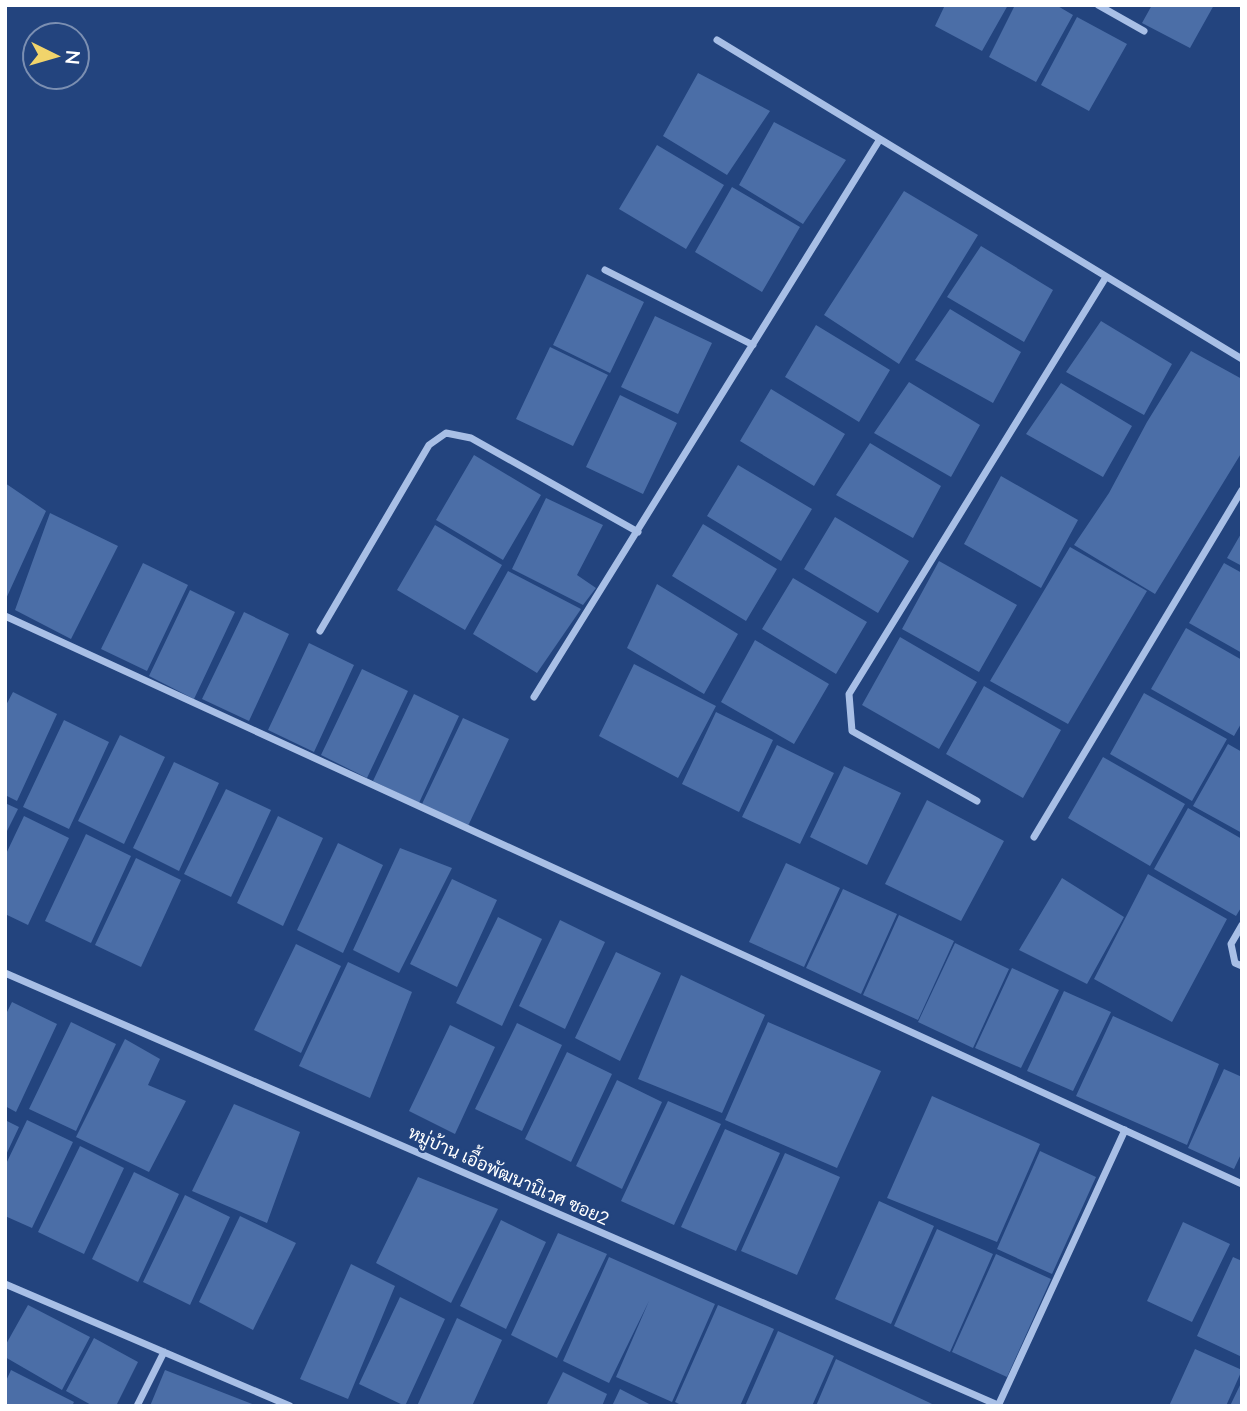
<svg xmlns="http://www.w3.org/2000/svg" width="1247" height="1411" font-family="Lato,Sarabun,sans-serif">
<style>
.building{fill:#4b6ea7}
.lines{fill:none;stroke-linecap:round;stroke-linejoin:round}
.street{stroke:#a8bfe6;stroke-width:7}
.labels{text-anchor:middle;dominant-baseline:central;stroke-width:5;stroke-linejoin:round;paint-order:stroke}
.street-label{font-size:18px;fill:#fff;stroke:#23447e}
</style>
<rect width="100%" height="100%" fill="#23447e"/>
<!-- building -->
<path class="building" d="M 945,5 L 1008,5 L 982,51 L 935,26 Z
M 1015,5 L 1056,5 L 1073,15 L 1036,82 L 989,57 Z
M 1152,5 L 1214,5 L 1190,48 L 1142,23 Z
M 1077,17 L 1127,44 L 1089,111 L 1041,85 Z
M 698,73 L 770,111 L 727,175 L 663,136 Z
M 774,122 L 846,160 L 803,224 L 739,185 Z
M 657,145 L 724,185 L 686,249 L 619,209 Z
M 732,187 L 800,227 L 762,292 L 695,252 Z
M 904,191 L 978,235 L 899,364 L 824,315 Z
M 981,246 L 1053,290 L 1024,342 L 947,297 Z
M 587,274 L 644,302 L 610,373 L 553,345 Z
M 950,309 L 1021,352 L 993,403 L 915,360 Z
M 655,316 L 712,343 L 678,414 L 621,387 Z
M 1101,321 L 1172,364 L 1144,415 L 1066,372 Z
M 816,325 L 890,370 L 859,422 L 785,377 Z
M 550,347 L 608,375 L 573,446 L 516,419 Z
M 1191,351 L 1242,379 L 1242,452 L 1155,594 L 1074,545 L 1109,493 L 1147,422 Z
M 909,382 L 980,425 L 951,477 L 874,433 Z
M 1061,383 L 1132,426 L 1103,477 L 1026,434 Z
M 771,389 L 845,434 L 814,486 L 740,441 Z
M 620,395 L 677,423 L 643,494 L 586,467 Z
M 870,443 L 941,486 L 913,538 L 836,495 Z
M 474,455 L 541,495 L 503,560 L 436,520 Z
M 738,465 L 812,509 L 781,561 L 707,516 Z
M 1001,476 L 1078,520 L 1041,588 L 964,544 Z
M 5,483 L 46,511 L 5,601 Z
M 546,498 L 603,525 L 577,575 L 596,588 L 583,605 L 512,569 Z
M 50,513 L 118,546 L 71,639 L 15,610 Z
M 835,517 L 909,561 L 878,613 L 804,569 Z
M 703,524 L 777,569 L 746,621 L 672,576 Z
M 435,525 L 502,565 L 465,630 L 397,590 Z
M 1242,532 L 1242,566 L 1227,558 Z
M 1070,547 L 1147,591 L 1068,724 L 990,681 Z
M 939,561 L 1017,605 L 979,672 L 902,629 Z
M 143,563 L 188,585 L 147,671 L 101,649 Z
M 1224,563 L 1242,573 L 1242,653 L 1189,623 Z
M 508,571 L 581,609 L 537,673 L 473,634 Z
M 793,578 L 867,622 L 836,674 L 762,629 Z
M 657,584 L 738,634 L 704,694 L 627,648 Z
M 190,590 L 235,612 L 194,699 L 149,676 Z
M 244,612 L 289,634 L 249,721 L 202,699 Z
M 1186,628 L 1242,660 L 1242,722 L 1234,736 L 1151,689 Z
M 900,637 L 977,682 L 939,749 L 862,705 Z
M 755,640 L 829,684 L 794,744 L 721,702 Z
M 309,643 L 354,665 L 314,752 L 268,730 Z
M 634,664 L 716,706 L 678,778 L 599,736 Z
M 362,669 L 408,691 L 367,778 L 321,755 Z
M 984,686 L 1061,730 L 1023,798 L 946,754 Z
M 13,692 L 57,714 L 17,801 L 5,795 L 5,707 Z
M 1144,693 L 1227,739 L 1192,801 L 1110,754 Z
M 414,694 L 459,716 L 419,803 L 373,781 Z
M 716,712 L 773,740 L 739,812 L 682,784 Z
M 463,718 L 509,739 L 468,826 L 422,804 Z
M 64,720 L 109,742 L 69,829 L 23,807 Z
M 120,735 L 165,757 L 124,844 L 78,821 Z
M 1228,744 L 1242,752 L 1242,833 L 1193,806 Z
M 777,745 L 834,773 L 800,844 L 742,817 Z
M 1103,757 L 1185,804 L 1150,866 L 1068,818 Z
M 174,762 L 219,783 L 179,871 L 133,848 Z
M 844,766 L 901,793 L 867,865 L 810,837 Z
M 226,789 L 271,810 L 231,897 L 184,874 Z
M 927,800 L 1004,841 L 961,921 L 885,884 Z
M 5,803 L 18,809 L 5,835 Z
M 1188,808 L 1242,839 L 1242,906 L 1236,916 L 1154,869 Z
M 24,816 L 69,838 L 28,925 L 5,914 L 5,856 Z
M 278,816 L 323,838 L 283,926 L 237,903 Z
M 86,834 L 131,856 L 91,943 L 45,921 Z
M 338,843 L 383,865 L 343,953 L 297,930 Z
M 400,848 L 452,868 L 399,973 L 353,950 Z
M 136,858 L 181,880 L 141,967 L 95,945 Z
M 786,863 L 840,888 L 804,967 L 749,942 Z
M 1148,874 L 1227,919 L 1172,1022 L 1094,979 Z
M 1062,878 L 1124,917 L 1087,984 L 1019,950 Z
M 452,879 L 497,900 L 457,987 L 410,964 Z
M 843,889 L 897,914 L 861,994 L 806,968 Z
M 899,915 L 954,941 L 918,1020 L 863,995 Z
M 498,917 L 542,939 L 502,1026 L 456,1003 Z
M 560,920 L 605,942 L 565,1029 L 519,1006 Z
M 955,943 L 1009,969 L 973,1048 L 918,1022 Z
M 296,944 L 341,966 L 301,1053 L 254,1030 Z
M 616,952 L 661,973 L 620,1061 L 575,1038 Z
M 348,962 L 412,992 L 370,1098 L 299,1066 Z
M 1012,968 L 1059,990 L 1021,1068 L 975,1048 Z
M 681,975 L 765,1015 L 722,1113 L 638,1079 Z
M 1064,991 L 1111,1012 L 1073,1091 L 1027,1071 Z
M 12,1002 L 57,1024 L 16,1112 L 5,1106 L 5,1016 Z
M 1113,1016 L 1219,1064 L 1187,1145 L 1076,1096 Z
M 71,1022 L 116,1044 L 76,1131 L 29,1109 Z
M 768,1022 L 881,1071 L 837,1168 L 725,1120 Z
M 517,1023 L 562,1045 L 522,1131 L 475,1109 Z
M 450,1025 L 495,1047 L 455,1134 L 409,1111 Z
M 125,1039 L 160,1059 L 148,1085 L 186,1101 L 149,1172 L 76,1137 Z
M 567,1052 L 612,1074 L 571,1162 L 525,1139 Z
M 1224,1069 L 1242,1077 L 1242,1152 L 1234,1169 L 1188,1148 Z
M 617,1080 L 662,1102 L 622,1189 L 576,1166 Z
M 932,1096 L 1040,1144 L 997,1242 L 887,1198 Z
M 668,1101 L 721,1124 L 674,1225 L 621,1201 Z
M 234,1104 L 300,1132 L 267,1223 L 192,1191 Z
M 5,1120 L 19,1127 L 5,1157 Z
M 27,1120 L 73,1142 L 32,1228 L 5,1216 L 5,1166 Z
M 725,1129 L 780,1153 L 736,1251 L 681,1227 Z
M 80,1146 L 124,1168 L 84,1254 L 38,1232 Z
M 1040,1151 L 1096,1177 L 1052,1274 L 997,1249 Z
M 785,1153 L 840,1177 L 797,1275 L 741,1251 Z
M 134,1172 L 179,1194 L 138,1282 L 92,1259 Z
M 418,1177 L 498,1209 L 451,1303 L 376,1263 Z
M 185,1195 L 230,1217 L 190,1305 L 143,1282 Z
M 879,1201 L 934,1226 L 891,1324 L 835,1299 Z
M 240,1216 L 296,1243 L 253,1330 L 199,1302 Z
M 501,1220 L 546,1242 L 506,1329 L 460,1306 Z
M 1183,1222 L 1230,1244 L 1192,1322 L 1147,1301 Z
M 937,1229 L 993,1254 L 950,1352 L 894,1326 Z
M 558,1233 L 607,1254 L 557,1358 L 511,1335 Z
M 996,1254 L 1051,1279 L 1007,1377 L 952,1352 Z
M 609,1257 L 715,1304 L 672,1402 L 616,1377 L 649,1301 L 609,1383 L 563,1361 Z
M 1233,1257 L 1242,1261 L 1242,1357 L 1197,1336 Z
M 351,1264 L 395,1286 L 348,1399 L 300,1379 Z
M 400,1297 L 445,1319 L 405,1406 L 359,1384 Z
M 28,1305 L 90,1337 L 62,1390 L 5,1357 L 5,1346 Z
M 718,1305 L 774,1329 L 740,1406 L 683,1406 L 675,1402 Z
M 457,1318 L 502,1340 L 472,1406 L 417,1406 Z
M 778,1331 L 834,1356 L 812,1406 L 745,1406 Z
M 94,1338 L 138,1362 L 116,1406 L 93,1406 L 66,1391 Z
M 1195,1349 L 1242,1370 L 1226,1406 L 1169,1406 Z
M 836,1359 L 928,1402 L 936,1406 L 816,1406 Z
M 11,1370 L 74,1402 L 72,1406 L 5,1406 L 5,1383 Z
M 165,1370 L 257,1406 L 150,1406 Z
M 563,1372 L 607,1394 L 602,1406 L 546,1406 Z
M 1242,1381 L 1242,1406 L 1230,1406 Z
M 620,1389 L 653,1406 L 612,1406 Z"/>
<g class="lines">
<!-- street -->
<path class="street" d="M 1098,5 L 1144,31
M 717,40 L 1242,359
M 605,270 L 753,345
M 5,616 L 1242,1184
M 320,631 L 429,445 L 446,433 L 471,438 L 638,532
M 534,697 L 880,139
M 977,801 L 852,731 L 849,694 L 1106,277
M 1034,837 L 1242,490
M 1242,925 L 1231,944 L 1235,963 L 1242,966
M 5,973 L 1000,1406
M 5,1284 L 290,1406
M 137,1406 L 164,1352
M 998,1406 L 1125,1130"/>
</g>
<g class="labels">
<!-- street labels -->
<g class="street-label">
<text transform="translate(509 1175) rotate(24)">หมู่บ้าน เอื้อพัฒนานิเวศ ซอย2</text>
</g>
</g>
<!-- border -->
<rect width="1247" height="1411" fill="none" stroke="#ffffff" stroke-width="14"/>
<!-- north arrow -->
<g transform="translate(56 56) rotate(95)"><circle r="33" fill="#23447e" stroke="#7b8fb2" stroke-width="2"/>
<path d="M0-5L12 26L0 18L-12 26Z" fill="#f1d46b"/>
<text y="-10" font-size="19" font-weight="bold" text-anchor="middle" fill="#ffffff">N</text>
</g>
</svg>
